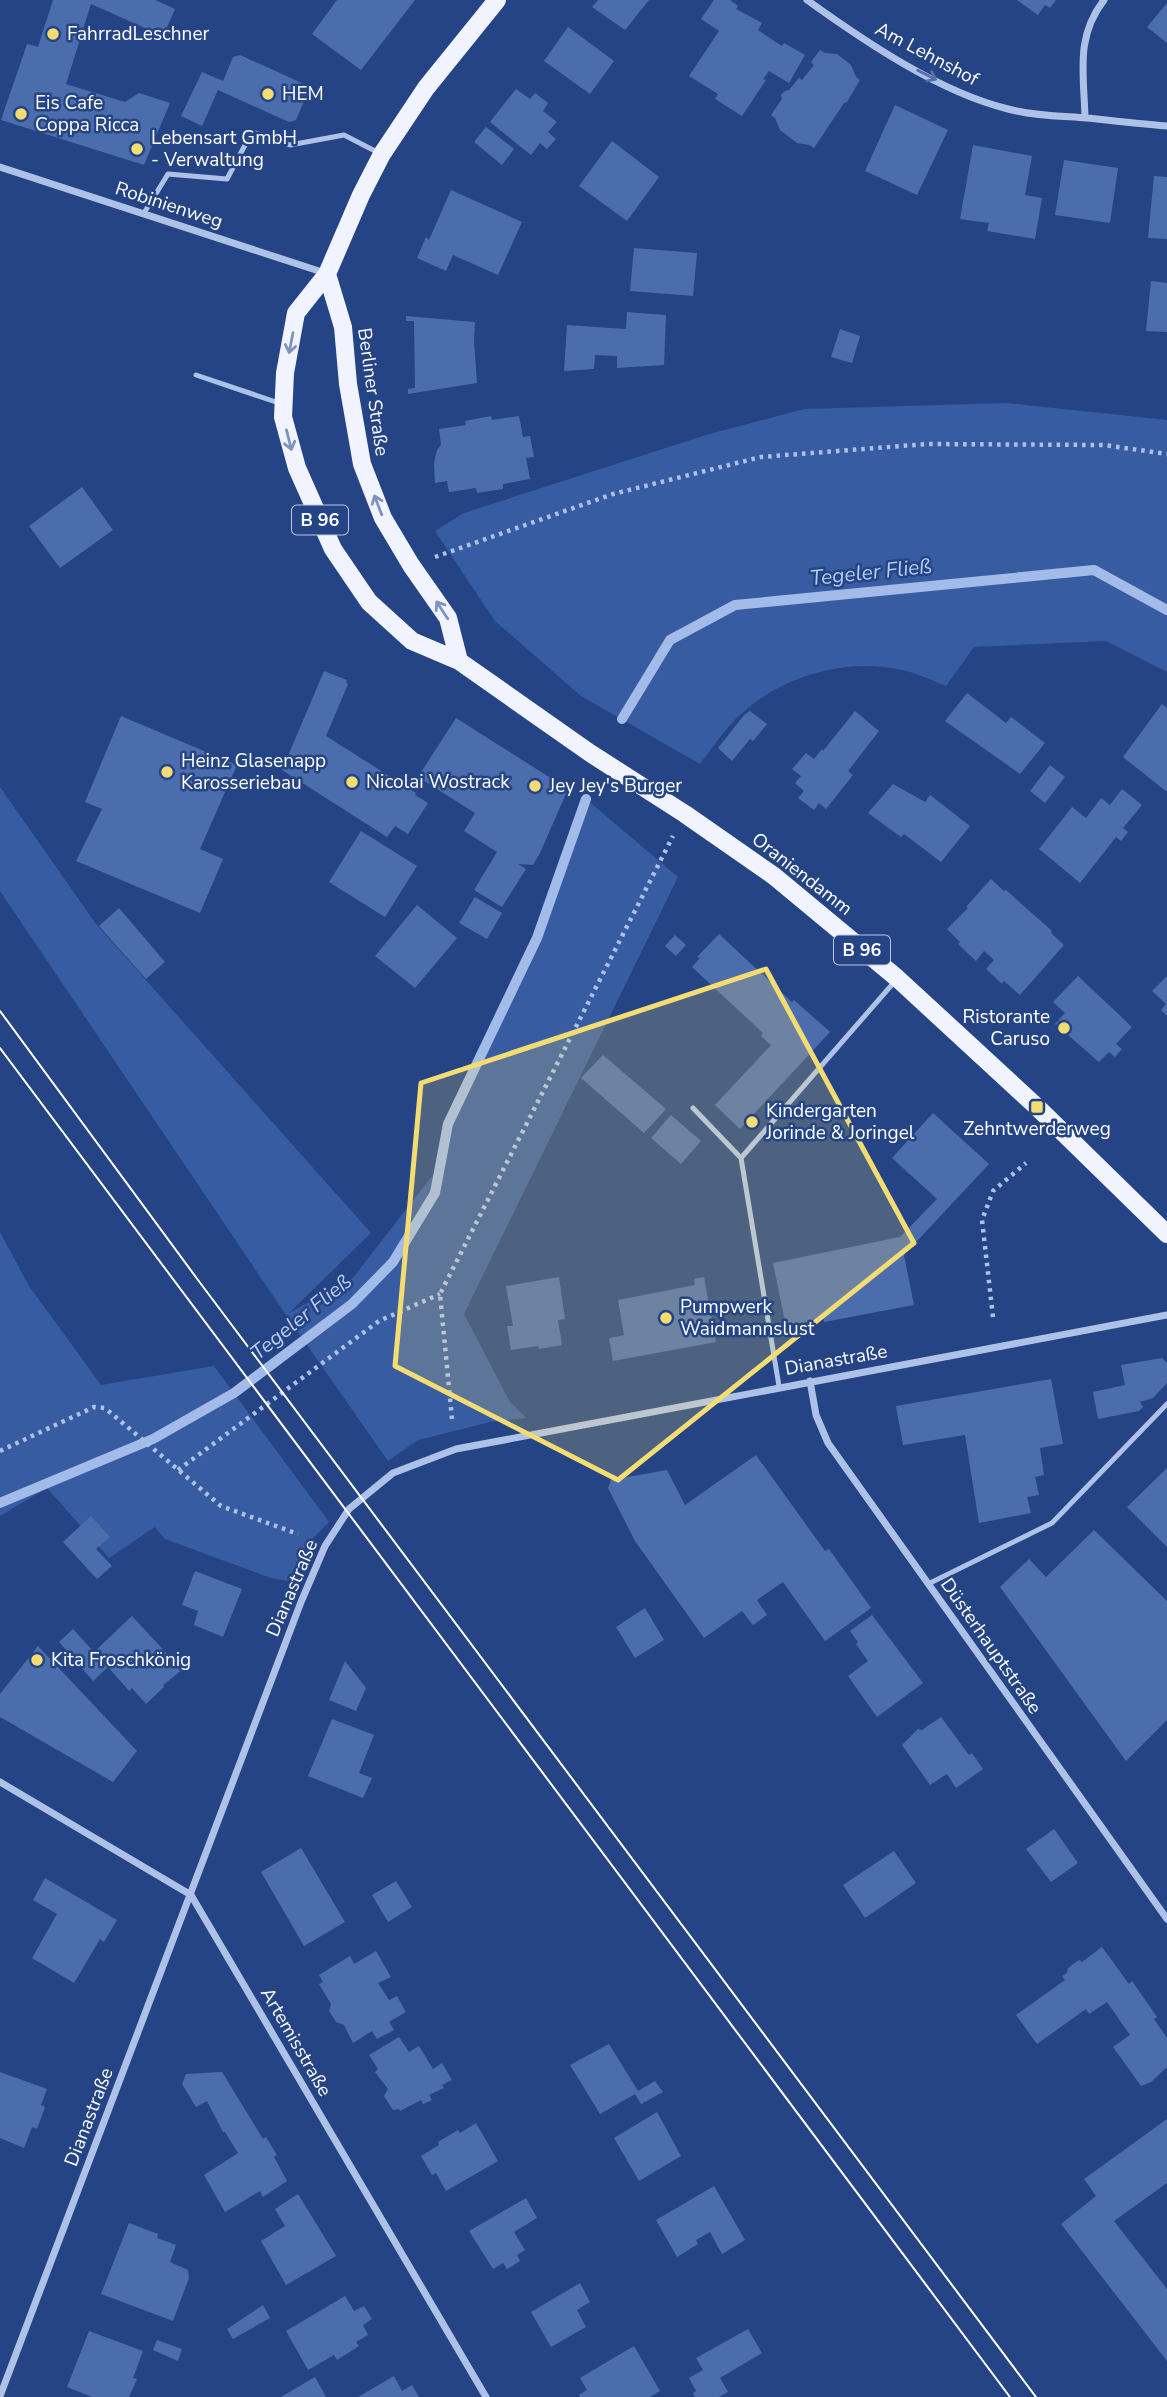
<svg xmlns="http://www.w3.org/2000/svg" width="1167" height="2397" font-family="'Nunito Sans',sans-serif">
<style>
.green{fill:#385ca2}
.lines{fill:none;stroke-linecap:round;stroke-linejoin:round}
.stream{stroke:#a2bbe9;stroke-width:10}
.building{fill:#4c6dad}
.path{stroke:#aec2e8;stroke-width:4.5;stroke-dasharray:3.5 5;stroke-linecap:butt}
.service{stroke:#aec2e8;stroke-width:5}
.minor{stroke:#aec2e8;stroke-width:7}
.primary{stroke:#f1f4fe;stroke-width:18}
.tram{stroke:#fff;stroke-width:2}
.oneway{stroke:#5470a8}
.oneway2{stroke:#8093bb}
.marked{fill:#f3dc71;fill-opacity:0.2;stroke:#f3dc71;stroke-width:5;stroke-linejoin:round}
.poi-dot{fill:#f3dc71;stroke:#244485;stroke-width:2.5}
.labels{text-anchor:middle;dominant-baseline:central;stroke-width:5;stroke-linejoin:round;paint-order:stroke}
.shield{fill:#244485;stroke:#bdc7da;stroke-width:2}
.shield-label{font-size:18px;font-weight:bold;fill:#fff}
.poi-label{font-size:19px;fill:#fff;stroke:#244485;text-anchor:start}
.street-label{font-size:19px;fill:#fff;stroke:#244485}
.water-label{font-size:21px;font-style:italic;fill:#b9ccf0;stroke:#244485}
</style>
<rect width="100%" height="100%" fill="#244485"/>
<!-- green -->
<path class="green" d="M 1007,403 L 1167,420 L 1167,672 L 1106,641 L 974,647 L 946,686 C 933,681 919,674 906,671 C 853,657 791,673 749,707 C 729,723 715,744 700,764 L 581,696 L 495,621 L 435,531 L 464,513 L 706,435 L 804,409 Z
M 0,787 L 96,924 L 371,1233 L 289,1313 L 352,1279 L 439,1167 L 448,1124 L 537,938 L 586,799 L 678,877 L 464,1314 L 510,1402 L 526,1418 L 490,1422 L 418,1440 L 388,1461 L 286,1315 L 0,891 Z
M 0,1232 L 29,1286 L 101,1385 L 214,1366 L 329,1522 L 309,1542 L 288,1581 L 271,1578 L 165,1539 L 155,1527 L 109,1558 L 47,1488 L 0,1516 Z"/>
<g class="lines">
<!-- stream -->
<path class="stream" d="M 622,719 L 670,640 L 735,605 L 1094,570 L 1167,610
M 0,1503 L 153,1439 L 234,1393 L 352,1304 L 393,1262 L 435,1193 L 448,1124 L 537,938 L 586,799"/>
</g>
<!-- building -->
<path class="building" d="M 53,0 L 155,0 L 175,9 L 163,36 L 91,4 L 66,84 L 125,102 L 139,93 L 170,103 L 144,165 L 1,120 L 27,44 L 38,47 Z
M 337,0 L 415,0 L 361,70 L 312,34 Z
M 598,0 L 649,0 L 625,30 L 592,7 Z
M 714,0 L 730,0 L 738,6 L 736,9 L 762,23 L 758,30 L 782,46 L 784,43 L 805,55 L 789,83 L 769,71 L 763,79 L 766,80 L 742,116 L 715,99 L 718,94 L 689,76 L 719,31 L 701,19 Z
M 1017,0 L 1056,0 L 1050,8 L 1045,5 L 1038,15 Z
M 1167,3 L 1167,43 L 1147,27 Z
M 568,27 L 614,61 L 590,94 L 544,61 Z
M 820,50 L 825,53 L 837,54 L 851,65 L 856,77 L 860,80 L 847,102 L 844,103 L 814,148 L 809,145 L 797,143 L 780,130 L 775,118 L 771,115 L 782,99 L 781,95 L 785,91 L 789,90 L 799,78 L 802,80 L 814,65 L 811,62 Z
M 240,55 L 306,85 L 308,92 L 296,120 L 289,122 L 218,90 L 202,126 L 181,116 L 202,72 L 223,81 L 233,57 Z
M 516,89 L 530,99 L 535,93 L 548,103 L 543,111 L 557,122 L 548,132 L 556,139 L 547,149 L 540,143 L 531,155 L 490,122 Z
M 895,105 L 948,130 L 917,195 L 865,171 Z
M 486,127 L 514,149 L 502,165 L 474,142 Z
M 612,141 L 659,177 L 627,221 L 579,186 Z
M 973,145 L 1032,156 L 1025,195 L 1042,198 L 1035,239 L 987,231 L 989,223 L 960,219 Z
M 1064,160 L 1118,168 L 1110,223 L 1055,215 Z
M 1154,176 L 1167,177 L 1167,239 L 1148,238 Z
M 451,190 L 522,222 L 498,275 L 453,255 L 446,271 L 417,258 L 426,237 L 429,240 Z
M 634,248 L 697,253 L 693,296 L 630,291 Z
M 1151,281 L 1167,283 L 1167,332 L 1146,331 Z
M 627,312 L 666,315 L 664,365 L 617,368 L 617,356 L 595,355 L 594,369 L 564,371 L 567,325 L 626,329 Z
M 406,316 L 475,322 L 474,341 L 477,383 L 408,394 L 408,389 L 415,388 L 414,321 L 406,321 Z
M 840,329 L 860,336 L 852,363 L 831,357 Z
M 491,416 L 492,420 L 519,416 L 523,437 L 530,436 L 534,457 L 526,458 L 530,479 L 503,484 L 503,489 L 477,493 L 476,488 L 449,492 L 447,481 L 435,483 L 434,463 L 437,450 L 441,445 L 439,429 L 466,425 L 465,421 Z
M 82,487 L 113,530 L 60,568 L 29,526 Z
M 324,671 L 347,680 L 346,683 L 348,684 L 326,736 L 416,793 L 415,795 L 428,803 L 408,834 L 395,826 L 387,837 L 282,770 Z
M 967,693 L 1006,723 L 1011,717 L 1045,743 L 1020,774 L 945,721 Z
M 1162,704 L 1167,708 L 1167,792 L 1123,757 Z
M 750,711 L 767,724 L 753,741 L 750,739 L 732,761 L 718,748 L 745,714 Z
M 855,711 L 879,731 L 848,771 L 853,775 L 826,809 L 819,803 L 814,810 L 798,798 L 804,791 L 795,783 L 801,776 L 792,769 L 806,753 L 814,759 L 822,749 L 823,751 Z
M 121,716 L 237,765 L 200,849 L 223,859 L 200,913 L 76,861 L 102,809 L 85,802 Z
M 456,718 L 568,789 L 540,853 L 533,865 L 518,864 L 526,869 L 502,907 L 474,890 L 497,852 L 464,831 L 475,813 L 418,777 Z
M 1050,765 L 1065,777 L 1045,803 L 1030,791 Z
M 893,784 L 925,802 L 930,795 L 970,826 L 941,862 L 904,834 L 901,837 L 868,813 Z
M 1122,789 L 1142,805 L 1123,828 L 1128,832 L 1121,841 L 1116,837 L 1080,883 L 1039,849 L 1072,807 L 1086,818 L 1101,798 L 1110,805 Z
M 361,831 L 417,866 L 385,917 L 329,882 Z
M 991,879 L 1004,891 L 1006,890 L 1052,931 L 1051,933 L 1064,945 L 1020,995 L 1004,981 L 1002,984 L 986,969 L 994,960 L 984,951 L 976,961 L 958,944 L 960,942 L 947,929 L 968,908 L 966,907 Z
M 475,897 L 502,913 L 487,939 L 459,923 Z
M 417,905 L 457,938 L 415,988 L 375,956 Z
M 119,908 L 165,962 L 146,979 L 99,926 Z
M 719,934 L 792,1002 L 794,1000 L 830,1032 L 740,1129 L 715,1105 L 771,1045 L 761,1036 L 763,1033 L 692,967 L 700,958 L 697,957 Z
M 675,935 L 686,945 L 676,956 L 665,946 Z
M 1078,976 L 1132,1027 L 1116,1044 L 1122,1049 L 1115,1057 L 1109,1052 L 1099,1062 L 1055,1024 L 1065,1013 L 1053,1002 Z
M 1167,976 L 1167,1016 L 1161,1010 L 1166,1004 L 1152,991 Z
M 603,1055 L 666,1109 L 644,1133 L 581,1078 Z
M 933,1113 L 989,1164 L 904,1255 L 914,1305 L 824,1322 L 824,1319 L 786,1326 L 773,1263 L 900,1237 L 937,1199 L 892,1158 Z
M 671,1115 L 701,1141 L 681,1164 L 651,1138 Z
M 559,1277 L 565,1319 L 558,1320 L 562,1345 L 539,1349 L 538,1346 L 511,1350 L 507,1326 L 513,1326 L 506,1286 Z
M 704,1277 L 716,1342 L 613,1361 L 609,1338 L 624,1335 L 618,1300 L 695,1285 L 694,1279 Z
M 1162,1358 L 1167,1363 L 1167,1383 L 1153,1398 L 1140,1402 L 1143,1407 L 1139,1411 L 1098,1419 L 1093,1392 L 1125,1385 L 1121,1365 Z
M 1051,1379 L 1063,1444 L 1040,1448 L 1044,1475 L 1035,1477 L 1039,1495 L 1027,1497 L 1031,1513 L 979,1523 L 965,1435 L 903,1445 L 896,1406 Z
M 756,1455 L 825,1551 L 829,1549 L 871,1608 L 825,1641 L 783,1582 L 757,1600 L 767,1615 L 753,1625 L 742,1611 L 704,1638 L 635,1541 L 608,1488 L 611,1480 L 667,1470 L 685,1505 Z
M 1167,1468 L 1167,1547 L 1127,1507 Z
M 91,1516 L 110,1537 L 96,1549 L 112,1566 L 97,1579 L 63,1542 Z
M 1094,1530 L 1167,1601 L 1167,1720 L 1126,1761 L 1000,1587 L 1029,1559 L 1046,1577 Z
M 195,1571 L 242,1589 L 223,1637 L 194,1625 L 198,1611 L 182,1605 Z
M 645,1608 L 664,1640 L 635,1658 L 616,1627 Z
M 872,1615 L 923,1683 L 877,1717 L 848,1676 L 868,1661 L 856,1644 L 858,1642 L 850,1631 Z
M 132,1616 L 182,1670 L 163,1685 L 164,1687 L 146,1704 L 132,1688 L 129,1691 L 108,1667 L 93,1681 L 59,1642 L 73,1629 L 94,1652 Z
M 38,1646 L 137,1751 L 113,1782 L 0,1717 L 0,1694 Z
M 345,1661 L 366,1688 L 356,1711 L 329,1700 Z
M 941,1717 L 969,1755 L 972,1753 L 983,1769 L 956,1788 L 947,1774 L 930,1785 L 902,1745 L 918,1729 L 922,1730 Z
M 332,1719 L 374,1735 L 359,1773 L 372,1778 L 363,1798 L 308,1776 Z
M 1054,1829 L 1078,1863 L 1051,1882 L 1026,1849 Z
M 301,1848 L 345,1922 L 304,1946 L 261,1872 Z
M 894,1851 L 916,1883 L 865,1918 L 843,1885 Z
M 45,1878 L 117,1920 L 104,1942 L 100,1939 L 74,1983 L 32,1958 L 57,1914 L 33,1900 Z
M 396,1881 L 412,1907 L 388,1922 L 372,1895 Z
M 1102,1947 L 1129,1984 L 1132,1981 L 1157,2017 L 1154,2019 L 1167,2038 L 1167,2067 L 1151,2082 L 1141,2086 L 1113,2047 L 1130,2035 L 1107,2002 L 1089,2014 L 1086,2009 L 1037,2044 L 1016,2015 L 1065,1980 L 1062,1976 L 1067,1973 L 1068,1968 L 1079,1960 L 1082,1962 Z
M 376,1951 L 391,1977 L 378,1983 L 389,2000 L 397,1996 L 406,2012 L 389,2022 L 394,2030 L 377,2039 L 372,2031 L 353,2043 L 344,2025 L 336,2022 L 329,2011 L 331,2004 L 319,1984 L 323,1982 L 319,1975 L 350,1956 L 354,1964 Z
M 399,2037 L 409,2052 L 419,2046 L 433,2069 L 442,2063 L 452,2080 L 442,2085 L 444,2088 L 429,2095 L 432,2100 L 423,2104 L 421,2100 L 400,2111 L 399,2109 L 393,2110 L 384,2096 L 388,2089 L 375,2072 L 378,2069 L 369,2055 Z
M 609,2044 L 638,2091 L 655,2081 L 663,2092 L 641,2104 L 635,2094 L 600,2114 L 570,2065 Z
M 0,2072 L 47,2089 L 41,2105 L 45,2107 L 37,2129 L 32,2127 L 24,2148 L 0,2138 Z
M 222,2072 L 263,2139 L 266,2137 L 277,2155 L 274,2157 L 287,2181 L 263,2197 L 260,2191 L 225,2212 L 204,2175 L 238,2153 L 225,2132 L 223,2132 L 207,2101 L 196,2107 L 182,2084 L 186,2074 Z
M 657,2112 L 681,2156 L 639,2181 L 614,2138 Z
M 1167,2119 L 1167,2183 L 1114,2221 L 1167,2289 L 1167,2361 L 1061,2224 L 1096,2196 L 1084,2179 Z
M 476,2123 L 498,2161 L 446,2191 L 436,2173 L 432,2175 L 421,2156 L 439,2145 L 438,2142 L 458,2130 L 460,2133 Z
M 714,2186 L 745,2240 L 722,2254 L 710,2232 L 696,2240 L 698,2244 L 677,2257 L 656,2220 Z
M 298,2194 L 336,2256 L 286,2285 L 261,2241 L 285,2226 L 275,2209 Z
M 526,2198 L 537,2218 L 514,2232 L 525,2250 L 517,2255 L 520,2261 L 507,2269 L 503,2263 L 493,2269 L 469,2231 Z
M 129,2223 L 158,2234 L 157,2238 L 176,2245 L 170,2262 L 188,2270 L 189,2278 L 173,2321 L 101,2294 Z
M 580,2283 L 590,2302 L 577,2310 L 586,2327 L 551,2347 L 531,2312 Z
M 345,2296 L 354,2311 L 364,2306 L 372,2319 L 363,2325 L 368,2335 L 356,2342 L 359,2346 L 337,2360 L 334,2355 L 308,2370 L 286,2331 Z
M 263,2305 L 270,2318 L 233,2339 L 227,2329 Z
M 748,2329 L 762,2353 L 720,2378 L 728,2392 L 719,2397 L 695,2397 L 693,2393 L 696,2391 L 689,2378 L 703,2370 L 696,2358 Z
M 89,2331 L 143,2351 L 133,2378 L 137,2379 L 129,2397 L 92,2397 L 67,2387 Z
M 157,2340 L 182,2349 L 178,2361 L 153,2350 Z
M 634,2346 L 660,2391 L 650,2397 L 580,2397 L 579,2395 L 587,2390 L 580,2378 Z
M 394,2376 L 402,2391 L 412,2385 L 419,2397 L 358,2397 Z
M 315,2377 L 326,2397 L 281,2397 Z"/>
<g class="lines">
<!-- path -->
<path class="path" d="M 435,557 L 613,494 L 761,457 L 927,444 L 1104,445 L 1167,454
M 993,1317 L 982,1220 L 993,1191 L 1026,1163
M 452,1419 L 440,1294 L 673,836
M 0,1451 L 94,1407 L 105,1408 L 221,1506 L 298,1534
M 178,1470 L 379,1321 L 440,1294"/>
<!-- service -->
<path class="service" d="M 144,213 L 168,174 L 227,179 L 252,132 L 290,145 L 344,135 L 379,153
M 196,375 L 279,403
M 693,1108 L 741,1158 L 896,980
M 741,1158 L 779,1386
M 928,1584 L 1052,1523 L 1167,1404"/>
<!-- minor -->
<path class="minor" d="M 807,0 C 864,41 939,92 1008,109 C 1034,116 1061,116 1087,118 C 1114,121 1140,124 1167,126
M 1085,118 C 1084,74 1075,37 1104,0
M 0,167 L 325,273
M 810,1381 L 816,1415 L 828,1443 L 1167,1919
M 0,1782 L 191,1895 L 486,2397
M 0,2396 L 301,1602 L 325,1546 L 349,1509 L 393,1473 L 456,1449 L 1167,1315"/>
<!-- primary -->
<path class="primary" d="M 497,0 L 426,88 L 382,154 L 361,195 L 327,274 L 296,313 L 285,373 L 283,417 L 297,468 L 333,549 L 369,602 L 412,641 L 459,661 L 590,753 L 685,814 L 774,876 L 897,978 L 1037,1107 L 1167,1234
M 327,274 L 343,327 L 348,384 L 362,464 L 383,518 L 411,565 L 448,618 L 459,661"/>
<!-- tram -->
<path class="tram" d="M 0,1011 L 198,1280 L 1036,2397
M 0,1048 L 1010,2397"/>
</g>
<!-- one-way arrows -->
<defs><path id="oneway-shaft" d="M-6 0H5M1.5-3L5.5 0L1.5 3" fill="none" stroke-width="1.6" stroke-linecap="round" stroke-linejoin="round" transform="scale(1.75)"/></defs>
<use class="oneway" href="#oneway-shaft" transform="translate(927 75) rotate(27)"/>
<g class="oneway2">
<use href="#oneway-shaft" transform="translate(291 343) rotate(101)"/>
<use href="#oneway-shaft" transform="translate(289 440) rotate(76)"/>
<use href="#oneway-shaft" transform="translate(378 505) rotate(-111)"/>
<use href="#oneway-shaft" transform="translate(442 610) rotate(-123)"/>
</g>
<!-- marked area -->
<path class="marked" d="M 766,969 L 914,1243 L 618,1480 L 395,1366 L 421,1083 Z"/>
<!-- markers -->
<g class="poi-dot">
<circle cx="53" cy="34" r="7"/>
<circle cx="268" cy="94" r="7"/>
<circle cx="21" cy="114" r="7"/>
<circle cx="137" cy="149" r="7"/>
<circle cx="167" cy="772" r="7"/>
<circle cx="352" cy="782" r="7"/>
<circle cx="535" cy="786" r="7"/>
<circle cx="1064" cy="1028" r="7"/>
<rect x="1030" y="1100" width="14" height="14" rx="3.5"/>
<circle cx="752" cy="1122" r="7"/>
<circle cx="666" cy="1318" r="7"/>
<circle cx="37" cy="1660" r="7"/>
</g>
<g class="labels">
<!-- shield labels -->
<g class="shield">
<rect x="292" y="505.5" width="56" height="29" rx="5"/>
<rect x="834" y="935.5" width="56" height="29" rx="5"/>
</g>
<g class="shield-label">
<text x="320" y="520">B 96</text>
<text x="862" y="950">B 96</text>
</g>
<!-- poi labels -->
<g class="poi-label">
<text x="67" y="34">FahrradLeschner</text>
<text x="282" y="94">HEM</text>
<text x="35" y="103">Eis Cafe<tspan x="35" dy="22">Coppa Ricca</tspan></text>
<text x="151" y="138">Lebensart GmbH<tspan x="151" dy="22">- Verwaltung</tspan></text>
<text x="181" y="761">Heinz Glasenapp<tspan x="181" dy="22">Karosseriebau</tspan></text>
<text x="366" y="782">Nicolai Wostrack</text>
<text x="549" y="786">Jey Jey's Burger</text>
<text x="1050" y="1017" text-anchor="end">Ristorante<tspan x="1050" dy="22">Caruso</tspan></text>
<text x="766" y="1111">Kindergarten<tspan x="766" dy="22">Jorinde &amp; Joringel</tspan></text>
<text x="1037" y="1129" text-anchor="middle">Zehntwerderweg</text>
<text x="680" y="1307">Pumpwerk<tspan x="680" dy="22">Waidmannslust</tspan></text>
<text x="51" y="1660">Kita Froschkönig</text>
</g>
<!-- street labels -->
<g class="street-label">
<text transform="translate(927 54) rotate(28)">Am Lehnshof</text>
<text transform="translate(169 205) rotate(18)">Robinienweg</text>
<text transform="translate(373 392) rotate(82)">Berliner Straße</text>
<text transform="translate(802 874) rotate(38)">Oraniendamm</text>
<text transform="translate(836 1360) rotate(-10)">Dianastraße</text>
<text transform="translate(292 1588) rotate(-67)">Dianastraße</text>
<text transform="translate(991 1646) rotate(55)">Düsterhauptstraße</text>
<text transform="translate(296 2042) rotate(60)">Artemisstraße</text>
<text transform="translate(89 2117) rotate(-69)">Dianastraße</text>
</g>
<!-- water labels -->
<g class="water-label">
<text transform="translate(871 572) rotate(-6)">Tegeler Fließ</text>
<text transform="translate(301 1317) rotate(-39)">Tegeler Fließ</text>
</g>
</g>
</svg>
